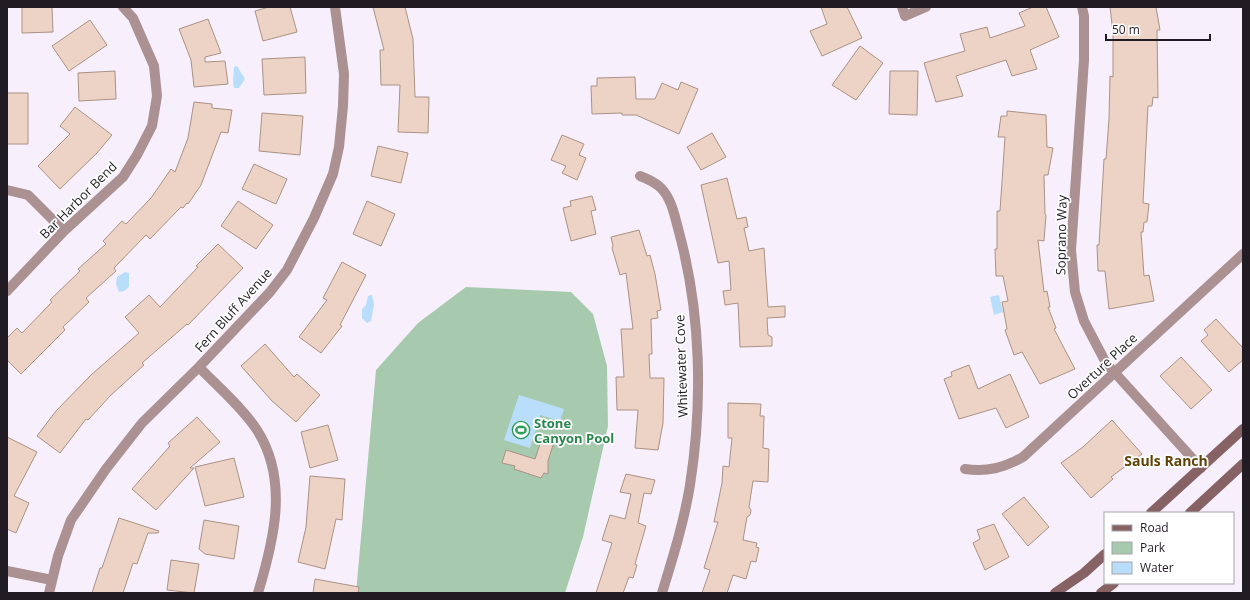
<svg xmlns="http://www.w3.org/2000/svg" width="1250" height="600" font-family="'Open Sans',sans-serif">
<style>
.green{fill:#a7caaf}
.water{fill:#b9defb}
.building{fill:#edd3c5;stroke:#aa9284}
.lines{fill:none;stroke-linecap:round;stroke-linejoin:round}
.street{stroke:#ab9192;stroke-width:10}
.secondary{stroke:#876264;stroke-width:10}
.labels{text-anchor:middle;dominant-baseline:central;stroke-width:3.5;stroke-linejoin:round;paint-order:stroke}
.street-label{font-size:13px;fill:#211b24;stroke:#fff}
.leisure-label{font-size:13px;font-weight:bold;fill:#27864d;stroke:#fff;text-anchor:start}
.neighbourhood-label{font-size:14px;font-weight:bold;fill:#5f4206;stroke:#fff}
</style>
<rect width="100%" height="100%" fill="#f8effd"/>
<!-- green -->
<path class="green" d="M 466,287 L 571,292 L 593,314 L 607,366 L 608,426 L 583,537 L 565,593 L 356,593 L 376,370 L 418,323 Z"/>
<!-- water -->
<path class="water" d="M 237,66 L 245,79 L 239,88 L 234,88 C 232,81 234,74 234,67 Z
M 125,272 L 129,273 L 129,287 L 124,291 L 119,292 L 116,284 L 117,277 Z
M 372,295 L 374,304 L 371,321 L 367,323 L 362,318 L 362,309 L 366,305 L 368,296 Z
M 999,295 L 1003,312 L 994,315 L 990,297 Z
M 519,395 L 564,409 L 560,421 L 540,415 L 530,448 L 504,440 Z"/>
<!-- building -->
<path class="building" d="M 22,7 L 52,7 L 53,32 L 22,33 Z
M 269,7 L 290,7 L 297,32 L 263,41 L 255,11 Z
M 373,7 L 405,7 L 413,39 L 415,97 L 429,97 L 428,133 L 398,132 L 400,85 L 381,85 L 380,50 L 384,50 Z
M 821,7 L 847,7 L 862,38 L 822,56 L 810,31 L 827,24 Z
M 1033,7 L 1046,7 L 1059,37 L 1030,50 L 1037,69 L 1012,76 L 1006,60 L 956,76 L 963,96 L 936,102 L 924,63 L 965,51 L 960,34 L 987,27 L 990,38 L 1025,26 L 1019,13 Z
M 1110,7 L 1156,7 L 1160,30 L 1157,30 L 1158,98 L 1153,97 L 1152,106 L 1148,106 L 1143,203 L 1149,204 L 1147,222 L 1144,222 L 1143,232 L 1141,232 L 1144,276 L 1149,275 L 1154,301 L 1109,309 L 1105,271 L 1098,271 L 1097,245 L 1099,245 L 1104,159 L 1106,159 L 1109,119 L 1110,76 L 1113,77 L 1113,33 Z
M 208,19 L 221,53 L 205,57 L 205,62 L 225,61 L 228,84 L 194,87 L 191,60 L 179,29 Z
M 90,20 L 107,45 L 69,71 L 52,46 Z
M 860,46 L 883,63 L 856,100 L 832,85 Z
M 305,57 L 306,93 L 264,95 L 262,59 Z
M 115,71 L 116,99 L 79,101 L 78,73 Z
M 890,71 L 918,71 L 917,115 L 889,114 Z
M 635,77 L 636,99 L 655,99 L 662,83 L 678,90 L 681,82 L 698,89 L 679,134 L 636,115 L 622,115 L 622,113 L 592,114 L 591,86 L 597,86 L 597,78 Z
M 7,93 L 28,93 L 28,144 L 7,144 Z
M 194,102 L 212,104 L 212,108 L 232,110 L 228,133 L 221,132 L 201,185 L 188,204 L 187,203 L 183,208 L 181,207 L 150,239 L 146,235 L 114,268 L 116,271 L 86,298 L 89,302 L 63,327 L 65,330 L 21,374 L 7,360 L 7,338 L 17,328 L 22,333 L 52,302 L 50,300 L 80,271 L 78,269 L 106,244 L 103,241 L 122,221 L 126,224 L 151,198 L 171,169 L 175,172 L 188,138 Z
M 75,107 L 112,135 L 97,153 L 60,189 L 38,166 L 70,134 L 60,126 Z
M 1007,111 L 1046,115 L 1047,147 L 1053,148 L 1048,175 L 1044,175 L 1045,214 L 1046,215 L 1044,241 L 1038,240 L 1044,292 L 1047,291 L 1050,307 L 1048,307 L 1056,328 L 1054,329 L 1075,369 L 1040,384 L 1022,352 L 1014,355 L 1005,330 L 1007,329 L 1002,302 L 1008,301 L 1003,276 L 996,276 L 995,249 L 997,249 L 997,211 L 1000,211 L 1005,137 L 998,137 L 1001,116 L 1007,116 Z
M 262,113 L 303,116 L 300,155 L 259,151 Z
M 712,133 L 726,157 L 701,170 L 687,147 Z
M 562,135 L 584,144 L 579,155 L 586,158 L 577,180 L 562,173 L 566,166 L 551,160 Z
M 378,146 L 408,153 L 401,183 L 371,176 Z
M 254,164 L 287,179 L 276,204 L 242,189 Z
M 727,178 L 737,219 L 746,217 L 748,227 L 744,228 L 749,251 L 764,248 L 768,307 L 785,306 L 785,317 L 767,318 L 768,335 L 772,337 L 772,346 L 740,347 L 738,303 L 725,305 L 723,291 L 731,290 L 729,261 L 718,263 L 701,185 Z
M 592,196 L 596,210 L 591,211 L 596,234 L 571,241 L 563,208 L 571,206 L 570,201 Z
M 238,201 L 273,225 L 256,249 L 221,226 Z
M 367,201 L 395,214 L 381,246 L 353,234 Z
M 639,230 L 647,256 L 650,255 L 655,274 L 661,310 L 657,311 L 658,318 L 651,319 L 652,354 L 649,354 L 650,378 L 664,378 L 663,423 L 658,450 L 635,448 L 638,410 L 617,410 L 616,377 L 624,377 L 621,329 L 633,329 L 626,273 L 620,275 L 612,248 L 613,246 L 611,237 Z
M 218,244 L 243,268 L 188,325 L 187,324 L 142,363 L 144,365 L 111,395 L 88,420 L 86,419 L 60,453 L 37,436 L 56,411 L 91,375 L 139,333 L 125,317 L 149,295 L 160,307 L 198,267 L 196,266 Z
M 342,262 L 366,275 L 340,325 L 342,326 L 321,353 L 299,337 L 327,300 L 323,298 Z
M 1216,319 L 1243,348 L 1243,360 L 1229,372 L 1201,341 L 1208,335 L 1204,330 Z
M 265,344 L 294,377 L 297,374 L 320,395 L 296,422 L 272,401 L 241,366 Z
M 1181,357 L 1212,390 L 1191,409 L 1160,376 Z
M 969,365 L 978,389 L 1010,374 L 1029,417 L 1006,428 L 996,408 L 959,419 L 944,379 L 952,376 L 951,372 Z
M 728,403 L 761,404 L 760,416 L 764,416 L 763,448 L 769,449 L 768,482 L 753,481 L 749,507 L 751,510 L 750,515 L 747,517 L 743,540 L 757,543 L 756,547 L 759,548 L 756,562 L 751,561 L 746,579 L 733,575 L 727,593 L 702,593 L 710,570 L 704,568 L 718,522 L 714,522 L 722,483 L 723,466 L 729,467 L 732,438 L 728,438 Z
M 197,417 L 220,442 L 190,468 L 194,468 L 156,510 L 132,489 L 170,446 L 168,443 Z
M 1112,420 L 1142,454 L 1111,477 L 1113,479 L 1091,498 L 1061,463 L 1083,447 Z
M 328,425 L 338,460 L 310,468 L 301,432 Z
M 543,435 L 555,439 L 548,461 L 548,474 L 544,473 L 541,478 L 514,469 L 515,466 L 502,463 L 506,450 L 535,459 Z
M 7,437 L 37,452 L 14,496 L 29,503 L 16,533 L 7,529 Z
M 234,458 L 244,497 L 205,506 L 195,467 Z
M 626,474 L 655,480 L 651,494 L 644,493 L 638,523 L 646,526 L 635,564 L 637,565 L 633,578 L 629,577 L 623,593 L 596,593 L 612,543 L 602,540 L 610,515 L 625,519 L 631,494 L 620,492 Z
M 310,476 L 345,479 L 342,520 L 336,519 L 325,569 L 298,562 L 306,527 Z
M 1024,497 L 1049,527 L 1028,546 L 1002,514 Z
M 119,518 L 159,531 L 158,533 L 148,533 L 137,564 L 133,563 L 123,593 L 92,593 L 100,568 L 102,568 Z
M 204,520 L 239,526 L 234,559 L 205,554 L 199,549 Z
M 994,524 L 1009,557 L 985,570 L 973,543 L 980,539 L 977,530 Z
M 171,560 L 199,564 L 194,593 L 167,590 Z
M 315,579 L 359,587 L 358,593 L 313,593 Z"/>
<g class="lines">
<!-- street -->
<path class="street" d="M 902,7 L 905,16 L 926,7
M 1082,7 L 1084,16 L 1084,60 L 1071,250 L 1075,292 L 1084,321 L 1106,363 L 1201,468
M 640,176 C 648,179 655,182 661,188 C 672,199 675,218 679,232 C 701,313 703,402 690,485 C 684,522 673,557 662,593
M 7,190 L 28,195 L 64,231
M 7,291 L 64,231 L 123,177 L 137,155 L 152,126 L 157,96 L 154,66 L 133,18 L 123,7
M 199,367 C 218,387 242,407 257,430 C 289,480 274,540 258,593
M 965,469 C 987,472 1004,468 1023,457 L 1243,254
M 7,571 L 52,580
M 49,593 L 58,556 L 71,520 L 106,469 L 142,423 L 199,367 L 270,292 L 287,270 L 314,218 L 333,174 L 339,147 L 343,106 L 344,74 L 335,7"/>
<!-- secondary -->
<path class="secondary" d="M 1151,513 L 1243,429
M 1190,513 L 1243,464
M 1055,593 L 1084,573 L 1105,554
M 1101,593 L 1114,583"/>
</g>
<!-- icons -->
<defs>
<symbol id="stadium-ring" viewBox="-11 -11 22 22"><circle r="9.5" fill="#fff" stroke="#2e9e5b" stroke-width="1.5"/><path d="M0-5a6.5 5 0 1 0 0 10a6.5 5 0 1 0 0-10ZM-3.5-1.8h7v3.6h-7Z" fill="#2e9e5b"/></symbol>
</defs>
<g fill-rule="evenodd">
<use href="#stadium-ring" x="511" y="420" width="20" height="20"/>
</g>
<g class="labels">
<!-- street labels -->
<g class="street-label">
<text transform="translate(78 200) rotate(-45)">Bar Harbor Bend</text>
<text transform="translate(1061 235) rotate(-89)">Soprano Way</text>
<text transform="translate(233 310) rotate(-48)">Fern Bluff Avenue</text>
<text transform="translate(681 366) rotate(-92)">Whitewater Cove</text>
<text transform="translate(1102 366) rotate(-43)">Overture Place</text>
</g>
<!-- leisure labels -->
<g class="leisure-label">
<text x="534" y="423">Stone<tspan x="534" dy="15">Canyon Pool</tspan></text>
</g>
<!-- neighbourhood labels -->
<g class="neighbourhood-label">
<text x="1166" y="460">Sauls Ranch</text>
</g>
</g>
<!-- border -->
<rect width="1250" height="600" fill="none" stroke="#211b24" stroke-width="16"/>
<!-- legend -->
<rect x="1104" y="512" width="130" height="72" fill="#ffffff" stroke="#a6a4a7"/>
<rect x="1112" y="525" width="20" height="6" fill="#876264" stroke="#a6a4a7"/>
<text x="1140" y="532" font-size="12" fill="#211b24">Road</text>
<rect x="1112" y="542" width="20" height="12" fill="#a7caaf" stroke="#a6a4a7"/>
<text x="1140" y="552" font-size="12" fill="#211b24">Park</text>
<rect x="1112" y="562" width="20" height="12" fill="#b9defb" stroke="#a6a4a7"/>
<text x="1140" y="572" font-size="12" fill="#211b24">Water</text>
<!-- scale -->
<path d="M1106 34v6h104v-6" fill="none" stroke="#211b24" stroke-width="2"/>
<text x="1112" y="34" font-size="12" fill="#211b24" stroke="#ffffff" stroke-width="3" paint-order="stroke">50 m</text>
</svg>
